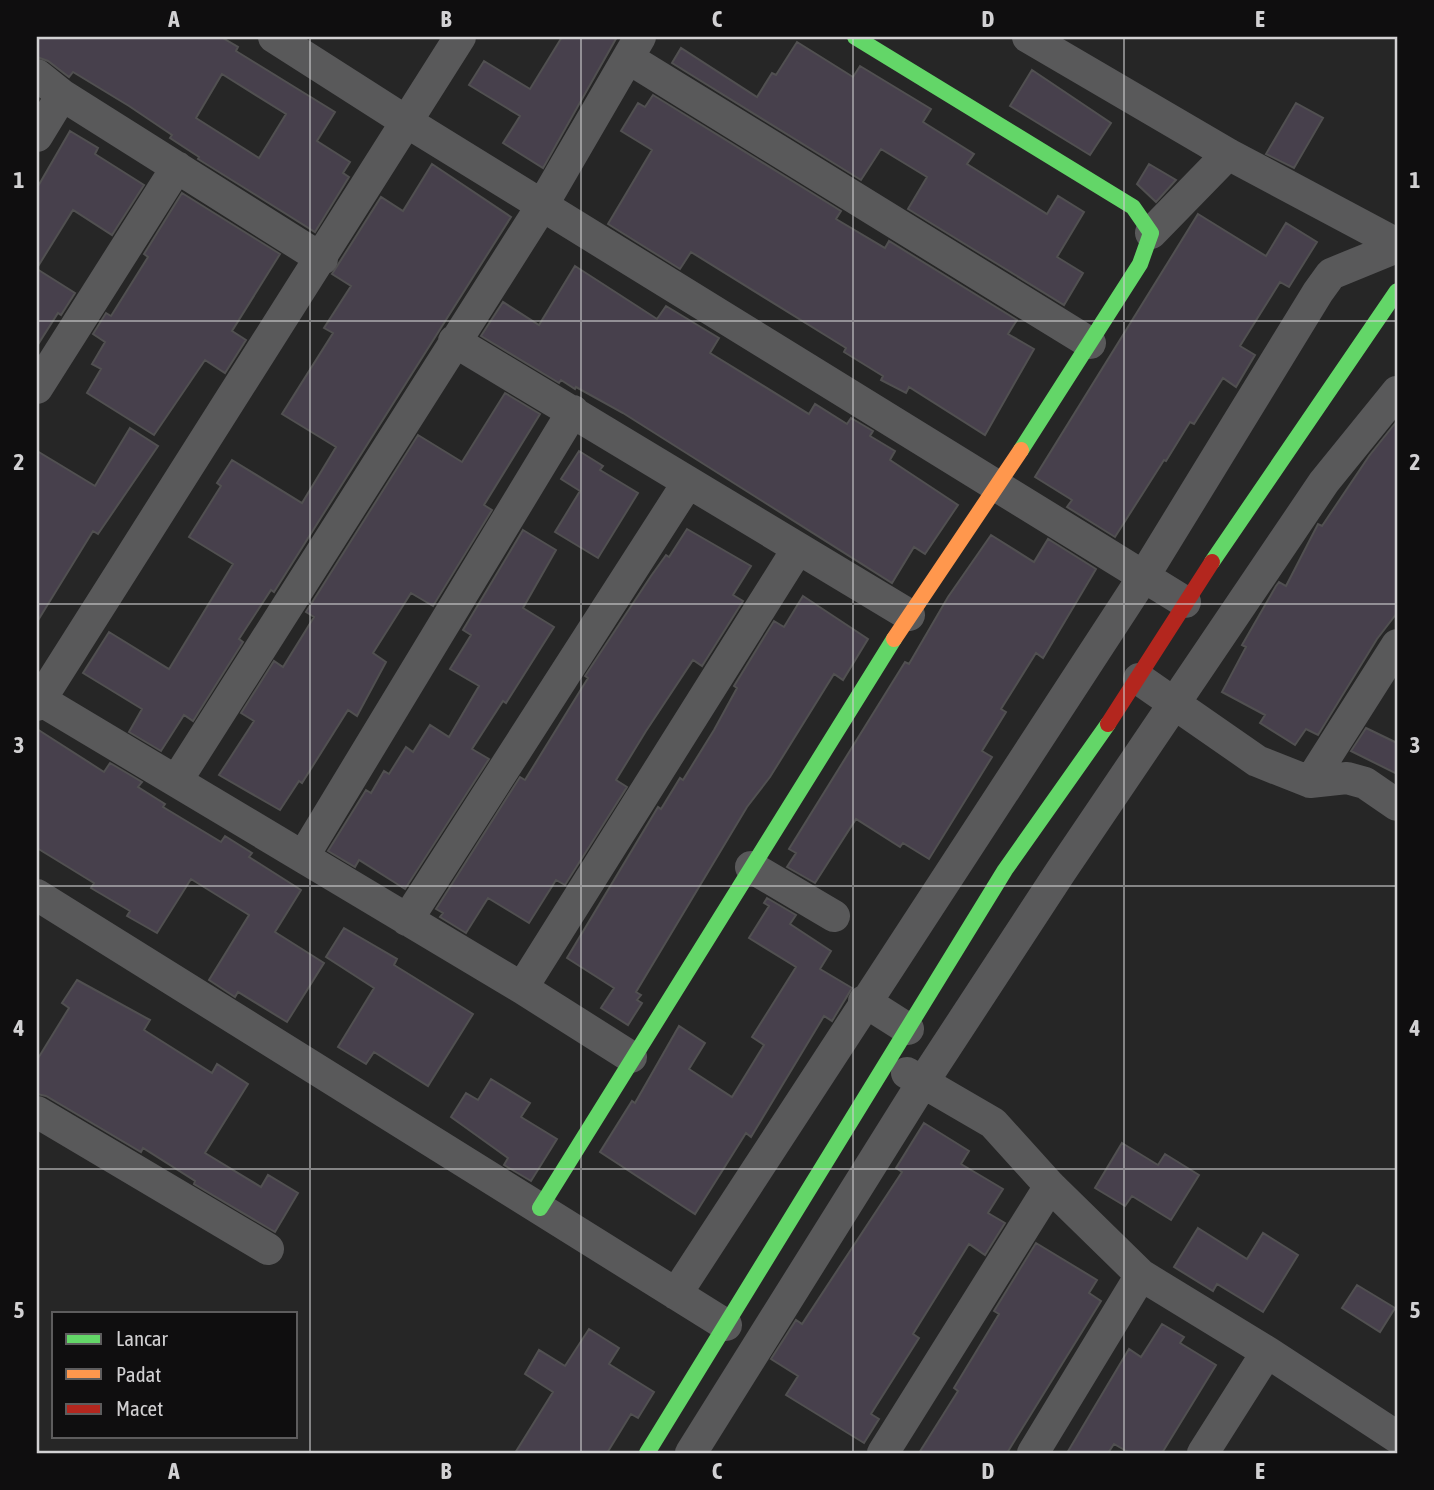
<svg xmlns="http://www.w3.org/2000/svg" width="1434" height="1490" font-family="'Asap Condensed',sans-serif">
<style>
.building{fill:#47404c;stroke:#515051;stroke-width:2;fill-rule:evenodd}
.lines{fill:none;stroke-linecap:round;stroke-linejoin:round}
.street{stroke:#59595a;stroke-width:32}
.fast{stroke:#63d668;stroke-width:16}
.slow{stroke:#ff974d;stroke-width:16}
.jam{stroke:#b3261e;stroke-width:16}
.grid{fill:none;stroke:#d2d1d3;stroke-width:2;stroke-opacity:0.55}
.neatline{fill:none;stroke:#d2d1d3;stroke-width:2.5}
.grid-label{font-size:23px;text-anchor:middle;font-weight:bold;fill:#d2d1d3}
</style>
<rect width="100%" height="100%" fill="#262626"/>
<!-- building -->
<path class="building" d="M 37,37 L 221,37 L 238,47 L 236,51 L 335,112 L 317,141 L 350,162 L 343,173 L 349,177 L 315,232 L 198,159 L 199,157 L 170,138 L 172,135 L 129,106 L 73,72 L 69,77 L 48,61 L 37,57 ZM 222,74 L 286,114 L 259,158 L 196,118 Z
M 562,37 L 617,37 L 543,168 L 503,143 L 520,116 L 469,85 L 484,61 L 530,89 Z
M 797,42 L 853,77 L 860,66 L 931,109 L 923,122 L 974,154 L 967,164 L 1047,214 L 1058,196 L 1084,212 L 1057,257 L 1083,273 L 1064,305 L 908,209 L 927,177 L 881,149 L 861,180 L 672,63 L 681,48 L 757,97 L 772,73 L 776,75 Z
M 1032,70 L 1111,123 L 1090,155 L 1010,106 Z
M 653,95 L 841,211 L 836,219 L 885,248 L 889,241 L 1017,320 L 1008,334 L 1034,349 L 985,435 L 909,387 L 906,393 L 881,380 L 883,376 L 844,352 L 846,348 L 691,252 L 680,269 L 608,224 L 652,150 L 621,131 L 638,103 L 645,107 Z
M 1296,103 L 1323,118 L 1294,168 L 1266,154 Z
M 70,131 L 98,148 L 95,154 L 144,185 L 112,235 L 73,210 L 37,268 L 37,188 Z
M 432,164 L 511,217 L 274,592 L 271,590 L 239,639 L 243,642 L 193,721 L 184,715 L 161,751 L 129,732 L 142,709 L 83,673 L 109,632 L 169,669 L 233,564 L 189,537 L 221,486 L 217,483 L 232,460 L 302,503 L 336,447 L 282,414 L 333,333 L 324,328 L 351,286 L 332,274 L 381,197 L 403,211 Z
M 1149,164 L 1176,180 L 1156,202 L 1137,184 Z
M 182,193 L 280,254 L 232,331 L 246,340 L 225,373 L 205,360 L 154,435 L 87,393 L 101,369 L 92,364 L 105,342 L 93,334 L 106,313 L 111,316 L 148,257 L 144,254 Z
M 1198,214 L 1266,256 L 1286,223 L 1317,242 L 1289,287 L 1280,282 L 1240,346 L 1255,355 L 1236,387 L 1223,378 L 1194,424 L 1190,422 L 1166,461 L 1164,460 L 1115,537 L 1067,507 L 1072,500 L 1035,477 Z
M 575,266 L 657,319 L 666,306 L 719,338 L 710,353 L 809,414 L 815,404 L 847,424 L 851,418 L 873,431 L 870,436 L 895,451 L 890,460 L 958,505 L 925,554 L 914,547 L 892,583 L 623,413 L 576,387 L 575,389 L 561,380 L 559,383 L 481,336 L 503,302 L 539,325 Z
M 37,269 L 75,293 L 61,315 L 58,313 L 37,346 Z
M 505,393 L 540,414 L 484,505 L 492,510 L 433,606 L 411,593 L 373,653 L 386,662 L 357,716 L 348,710 L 302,783 L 299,781 L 280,810 L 219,775 L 254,721 L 241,713 L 274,661 L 283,667 L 314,617 L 306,612 L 418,435 L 462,462 Z
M 1397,421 L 1397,613 L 1377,639 L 1318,735 L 1306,729 L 1295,745 L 1260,723 L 1265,715 L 1222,692 L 1246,647 L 1242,645 L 1276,586 L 1279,582 L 1286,586 L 1318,524 L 1322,526 L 1369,456 Z
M 130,428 L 158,446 L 98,534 L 93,531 L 37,622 L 37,451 L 95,486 Z
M 579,451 L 603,466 L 600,470 L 638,493 L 598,558 L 555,532 L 580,491 L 561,479 Z
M 687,529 L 751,566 L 733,595 L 743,601 L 702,666 L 693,660 L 646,731 L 616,780 L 627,787 L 565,885 L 556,880 L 529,923 L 488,898 L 466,933 L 440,917 L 443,913 L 436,909 L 520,777 L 525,780 L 588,678 L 585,676 L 651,576 L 666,555 L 669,557 Z
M 523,530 L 556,550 L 523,608 L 554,627 L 506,703 L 503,701 L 472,749 L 489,759 L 405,889 L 359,860 L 355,867 L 328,851 L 366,790 L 371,793 L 384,771 L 389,774 L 406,747 L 413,752 L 430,725 L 449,737 L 479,686 L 450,669 L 471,635 L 463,630 Z
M 991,535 L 1034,562 L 1048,539 L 1096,569 L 1043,658 L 1036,653 L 1001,709 L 1006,712 L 982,751 L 992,757 L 929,859 L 903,843 L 900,847 L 856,819 L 815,883 L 787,867 L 796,853 L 789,849 L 905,662 L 909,664 L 948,597 Z
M 803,596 L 868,639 L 843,680 L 834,674 L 770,777 L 747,807 L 636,992 L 641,995 L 637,1000 L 642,1003 L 628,1025 L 601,1008 L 614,988 L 567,958 L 658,807 L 661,809 L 680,778 L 683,780 L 714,730 L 737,688 L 734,686 L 774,621 L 784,627 Z
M 1366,728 L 1397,743 L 1397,774 L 1351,751 Z
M 37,729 L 104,772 L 110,763 L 142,782 L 138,787 L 165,804 L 163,807 L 221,842 L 225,836 L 252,853 L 249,857 L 301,890 L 275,932 L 324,963 L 287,1022 L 238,992 L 235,997 L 209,980 L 249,915 L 191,879 L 157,933 L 127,916 L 130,911 L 91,888 L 94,883 L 37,848 Z
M 767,898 L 796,915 L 790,924 L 831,951 L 820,969 L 852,988 L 832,1021 L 824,1016 L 751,1137 L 746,1133 L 695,1214 L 600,1152 L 632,1101 L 635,1103 L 679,1026 L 705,1043 L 689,1069 L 732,1097 L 764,1045 L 752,1037 L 796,967 L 749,938 L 769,906 L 764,903 Z
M 344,928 L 397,959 L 394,965 L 473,1014 L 428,1086 L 374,1052 L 366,1064 L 338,1047 L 374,988 L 326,957 Z
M 77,980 L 150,1020 L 144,1030 L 212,1073 L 217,1064 L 248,1084 L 205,1153 L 261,1187 L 268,1175 L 298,1193 L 275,1232 L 194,1184 L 195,1181 L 143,1148 L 141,1152 L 46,1096 L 37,1094 L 37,1060 L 69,1008 L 62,1003 Z
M 491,1079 L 530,1103 L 521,1117 L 557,1139 L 531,1181 L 504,1165 L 508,1158 L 451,1117 L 466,1093 L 478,1100 Z
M 924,1123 L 969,1151 L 961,1164 L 1003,1189 L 988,1213 L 1005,1223 L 985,1255 L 969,1244 L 913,1334 L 919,1338 L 871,1414 L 879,1419 L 864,1443 L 786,1395 L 798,1376 L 771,1359 L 796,1320 L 802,1324 L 902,1172 L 896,1168 Z
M 1122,1143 L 1158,1165 L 1165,1154 L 1199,1175 L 1171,1220 L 1132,1196 L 1125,1206 L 1095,1188 Z
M 1198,1228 L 1247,1259 L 1263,1233 L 1298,1255 L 1263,1312 L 1217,1284 L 1213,1291 L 1174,1267 Z
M 1036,1243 L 1097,1280 L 1089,1293 L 1101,1301 L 1007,1453 L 919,1453 L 958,1391 L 954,1388 L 999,1314 L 994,1311 Z
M 1357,1285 L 1395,1308 L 1380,1332 L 1342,1308 Z
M 1162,1324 L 1184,1337 L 1180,1343 L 1216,1365 L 1162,1453 L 1130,1453 L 1114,1444 L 1108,1453 L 1067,1453 L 1129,1349 L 1141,1357 Z
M 589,1329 L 619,1348 L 609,1364 L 654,1392 L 638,1418 L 631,1414 L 607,1453 L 515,1453 L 553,1392 L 525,1374 L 539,1350 L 565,1366 Z"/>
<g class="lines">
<!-- street -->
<path class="street" d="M 274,37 L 407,122 L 1185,602
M 1028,37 L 1228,154 L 1397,244
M 628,58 L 1090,343
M 37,75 L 62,95 L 322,259
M 37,136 L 62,95
M 1151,233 L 1228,154
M 454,341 L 909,615
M 37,388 L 177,167
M 1139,679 L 1257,761 L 1310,782 L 1347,778 L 1365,783 L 1397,805
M 37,698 L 522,988 L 631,1057
M 37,705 L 460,37
M 177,780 L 543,204 L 640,37
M 1310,782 L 1397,645
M 303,857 L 573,411
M 751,867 L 834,916
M 37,895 L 726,1325
M 407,920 L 687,484
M 522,988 L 797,550
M 864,1001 L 908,1029
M 907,1073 L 993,1123 L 1050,1186 L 1141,1275 L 1267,1352 L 1397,1437
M 37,1112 L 268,1249
M 676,1294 L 1144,576 L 1318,292 L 1331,274 L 1397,247
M 691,1453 L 923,1082 L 1061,871 L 1324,482 L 1397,392
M 883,1453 L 1050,1186
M 1033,1453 L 1141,1275
M 1203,1453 L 1267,1352"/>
<!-- fast -->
<path class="fast" d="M 855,37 L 1133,207 L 1151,233 L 1140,264 L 1021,450
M 1212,562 L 1397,291
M 540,1208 L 894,639
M 647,1453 L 1005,870 L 1108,724"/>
<!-- slow -->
<path class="slow" d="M 894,639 L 1021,450"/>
<!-- jam -->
<path class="jam" d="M 1108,724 L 1212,562"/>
</g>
<!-- grid -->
<path class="grid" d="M 310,37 L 310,1453M 581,37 L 581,1453M 853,37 L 853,1453M 1124,37 L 1124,1453M 37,321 L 1397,321M 37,604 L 1397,604M 37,886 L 1397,886M 37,1169 L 1397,1169"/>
<!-- border -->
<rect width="1434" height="1490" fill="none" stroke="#0f0e0f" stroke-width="77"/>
<!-- legend -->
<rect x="52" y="1312" width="245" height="126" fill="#0f0e0f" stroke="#5d5c5d" stroke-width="2"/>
<rect x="66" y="1334" width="35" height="10" fill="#63d668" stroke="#5d5c5d" stroke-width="2"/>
<text x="116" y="1346" font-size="21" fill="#d2d1d3">Lancar</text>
<rect x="66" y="1369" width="35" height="10" fill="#ff974d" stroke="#5d5c5d" stroke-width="2"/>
<text x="116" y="1382" font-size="21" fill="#d2d1d3">Padat</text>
<rect x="66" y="1404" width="35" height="10" fill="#b3261e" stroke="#5d5c5d" stroke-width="2"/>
<text x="116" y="1416" font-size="21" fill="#d2d1d3">Macet</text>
<rect x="38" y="38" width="1358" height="1414" class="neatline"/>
<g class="grid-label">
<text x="174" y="27">A</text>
<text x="446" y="27">B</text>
<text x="717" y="27">C</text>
<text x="988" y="27">D</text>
<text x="1260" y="27">E</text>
<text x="19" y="188">1</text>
<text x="1415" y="188">1</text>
<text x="19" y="470">2</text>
<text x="1415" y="470">2</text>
<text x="19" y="753">3</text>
<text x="1415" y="753">3</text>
<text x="19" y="1036">4</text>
<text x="1415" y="1036">4</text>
<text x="19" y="1318">5</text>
<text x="1415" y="1318">5</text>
<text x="174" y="1479">A</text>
<text x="446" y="1479">B</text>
<text x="717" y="1479">C</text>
<text x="988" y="1479">D</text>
<text x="1260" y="1479">E</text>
</g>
</svg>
